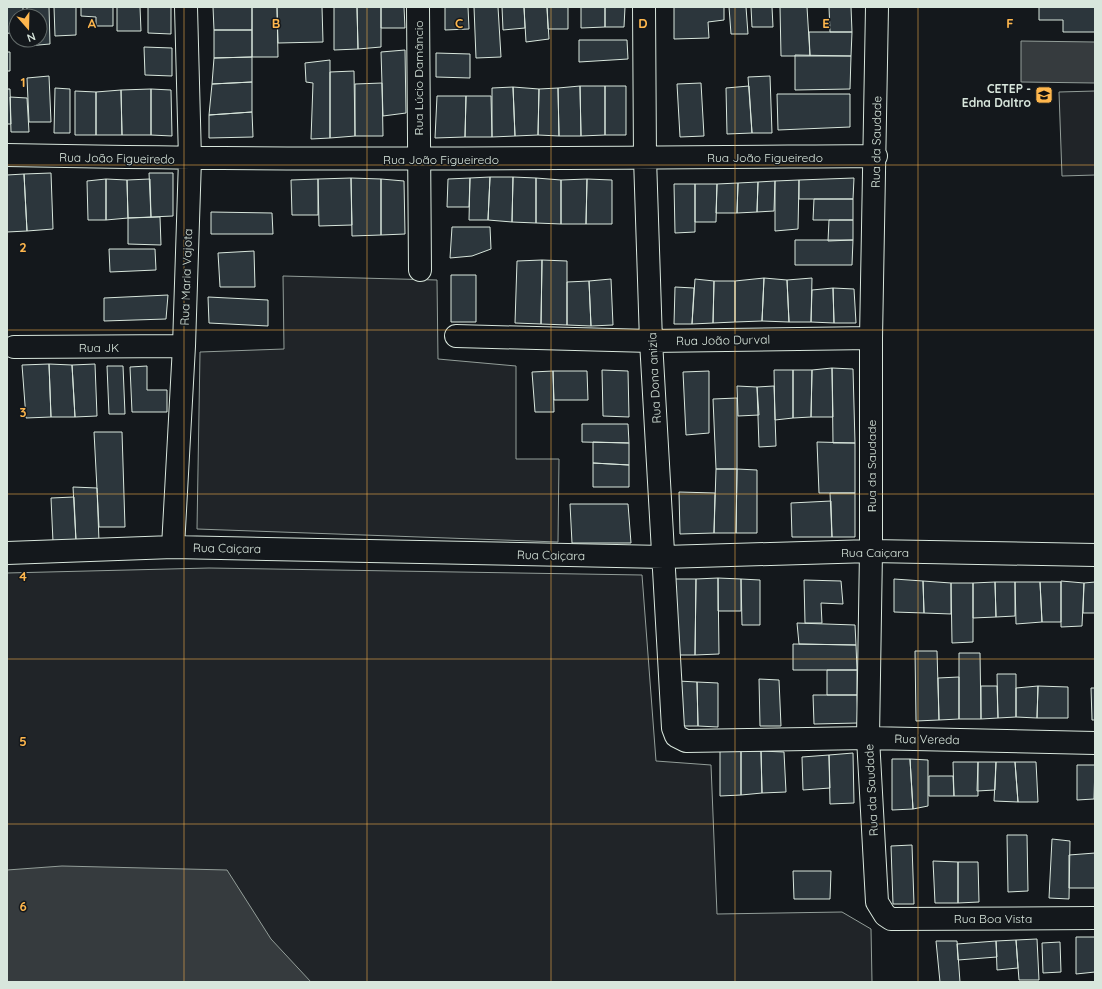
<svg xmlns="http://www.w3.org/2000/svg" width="1102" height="989" font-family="Quicksand,sans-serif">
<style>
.green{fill:#202428;stroke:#939e99}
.water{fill:#363b3e;stroke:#939e99}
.building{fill:#2c363c;stroke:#d8e6dc}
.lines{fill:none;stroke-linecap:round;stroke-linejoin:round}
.minor-casing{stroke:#d8e6dc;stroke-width:24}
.minor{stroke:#14181c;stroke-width:22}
.grid{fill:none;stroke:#ffb74d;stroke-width:1;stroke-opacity:0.55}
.labels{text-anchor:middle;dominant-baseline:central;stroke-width:3;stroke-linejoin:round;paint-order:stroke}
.street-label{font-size:12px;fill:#d8e6dc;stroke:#14181c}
.poi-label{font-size:12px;font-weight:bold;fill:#d8e6dc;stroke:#14181c;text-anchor:end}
.grid-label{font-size:13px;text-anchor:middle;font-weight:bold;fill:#ffb74d;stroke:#14181c;stroke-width:3;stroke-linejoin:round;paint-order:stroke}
</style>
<rect width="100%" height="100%" fill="#14181c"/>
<!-- green -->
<path class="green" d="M 1095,91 L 1095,175 L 1062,176 L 1059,92 Z
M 283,276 L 437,280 L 438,359 L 516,366 L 516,459 L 559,459 L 558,542 L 197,529 L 200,352 L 284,349 Z
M 209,568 L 642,575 L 656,761 L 711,765 L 717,914 L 842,912 L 871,929 L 872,982 L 7,982 L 7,573 Z"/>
<!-- water -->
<path class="water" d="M 1021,41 L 1095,42 L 1095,83 L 1021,82 Z
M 62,866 L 227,870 L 271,939 L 311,982 L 7,982 L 7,870 Z"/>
<!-- building -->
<path class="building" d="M 7,7 L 23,7 L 23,16 L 16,16 L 16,34 L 7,33 Z
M 27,7 L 49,7 L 50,44 L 27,46 L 27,40 L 40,40 L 40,16 L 27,16 Z
M 54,7 L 76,7 L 76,35 L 55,36 Z
M 81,7 L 113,7 L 113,26 L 96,26 L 96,17 L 81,16 Z
M 117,7 L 140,7 L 141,31 L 117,31 Z
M 148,7 L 171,7 L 171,34 L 148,33 Z
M 213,7 L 252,7 L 252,30 L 214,30 Z
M 252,7 L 277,7 L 278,57 L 252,57 Z
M 277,7 L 322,7 L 323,42 L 278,43 Z
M 334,7 L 357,7 L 358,49 L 334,50 Z
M 357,7 L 381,7 L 381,47 L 358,49 Z
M 381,7 L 404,7 L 405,28 L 381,28 Z
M 445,7 L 468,7 L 469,29 L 445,30 Z
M 474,7 L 498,7 L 501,57 L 476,58 Z
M 502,7 L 524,7 L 525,28 L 503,30 Z
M 524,7 L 547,7 L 549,39 L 526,42 Z
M 547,7 L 568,7 L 568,29 L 548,29 Z
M 581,7 L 605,7 L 605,27 L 581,28 Z
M 605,7 L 625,7 L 624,27 L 605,27 Z
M 674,7 L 724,7 L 724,20 L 708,22 L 709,38 L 674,39 Z
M 729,7 L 746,7 L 748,34 L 731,34 Z
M 751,7 L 772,7 L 773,27 L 752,27 Z
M 780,7 L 807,7 L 810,56 L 781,56 Z
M 829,7 L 851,7 L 852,32 L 830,32 Z
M 1039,7 L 1095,7 L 1095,32 L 1063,32 L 1063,20 L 1039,20 Z
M 214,30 L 252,30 L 252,57 L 214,58 Z
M 809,32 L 852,32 L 851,56 L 810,56 Z
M 579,40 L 627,40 L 628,59 L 579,62 Z
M 144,47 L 172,48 L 172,76 L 145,75 Z
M 405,50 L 406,113 L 383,116 L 381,52 Z
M 7,52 L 10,52 L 10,71 L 7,71 Z
M 436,53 L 470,54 L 470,78 L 436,77 Z
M 795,55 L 851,56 L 850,89 L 795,90 Z
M 252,57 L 252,82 L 212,84 L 214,58 Z
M 330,60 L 330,138 L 311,139 L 313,83 L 306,82 L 305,63 Z
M 354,71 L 355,136 L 330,138 L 330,72 Z
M 49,76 L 51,122 L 29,122 L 27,78 Z
M 770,76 L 772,133 L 752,133 L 748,77 Z
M 252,82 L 252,112 L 209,115 L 212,84 Z
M 382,83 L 383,136 L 355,136 L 355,84 Z
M 701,83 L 704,136 L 680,137 L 677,84 Z
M 580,86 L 605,86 L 605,135 L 581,136 Z
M 580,86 L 581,136 L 559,136 L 558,88 Z
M 605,86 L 626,86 L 626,135 L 605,135 Z
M 749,86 L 752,133 L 727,134 L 726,88 Z
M 513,87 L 539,89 L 538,135 L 515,136 Z
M 513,87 L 515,136 L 492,137 L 492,88 Z
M 55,88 L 70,89 L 70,133 L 54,133 Z
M 558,88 L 559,136 L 538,135 L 539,89 Z
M 7,89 L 10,89 L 11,124 L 7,124 Z
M 151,89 L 171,90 L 172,136 L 151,135 Z
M 151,89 L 151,135 L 122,135 L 121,90 Z
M 121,90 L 122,135 L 96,135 L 96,92 Z
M 75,91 L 96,92 L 96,135 L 75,135 Z
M 777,94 L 850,94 L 850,127 L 778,130 Z
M 437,96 L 466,96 L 465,137 L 435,138 Z
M 466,96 L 491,96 L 492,137 L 465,137 Z
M 10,97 L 27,98 L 29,132 L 11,132 Z
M 252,112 L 253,137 L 209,138 L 209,115 Z
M 51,173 L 53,229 L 27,231 L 24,174 Z
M 149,173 L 173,173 L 173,216 L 151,217 Z
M 24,174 L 27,231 L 7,232 L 7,175 Z
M 490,177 L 513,177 L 512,222 L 488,220 Z
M 490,177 L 488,220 L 469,220 L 470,178 Z
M 513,177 L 536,178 L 536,223 L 512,222 Z
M 351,178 L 381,179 L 381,235 L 352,236 Z
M 351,178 L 352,225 L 319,226 L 318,179 Z
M 470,178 L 469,207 L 447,207 L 448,179 Z
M 536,178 L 561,180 L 561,224 L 536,223 Z
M 854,178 L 853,199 L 799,199 L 799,180 Z
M 106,179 L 127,180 L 128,218 L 106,220 Z
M 106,179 L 106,220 L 88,220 L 87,181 Z
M 150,179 L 151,217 L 128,218 L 127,180 Z
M 318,179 L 318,215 L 292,215 L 291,180 Z
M 381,179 L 404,181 L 405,234 L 381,235 Z
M 587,179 L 612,180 L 612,224 L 586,224 Z
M 587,179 L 586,224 L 561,224 L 561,180 Z
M 799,180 L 798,229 L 775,231 L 775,181 Z
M 775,181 L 774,211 L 757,212 L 758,182 Z
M 758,182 L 757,212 L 737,213 L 738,183 Z
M 738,183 L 737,213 L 716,213 L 717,184 Z
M 674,184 L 695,184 L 695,232 L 675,233 Z
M 695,184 L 717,184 L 716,222 L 695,222 Z
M 814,199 L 853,199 L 853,220 L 813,220 Z
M 211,212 L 272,213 L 273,234 L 211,234 Z
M 160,217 L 161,245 L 128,244 L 128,218 Z
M 829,220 L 853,220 L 853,240 L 828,241 Z
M 452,227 L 490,227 L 491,249 L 472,256 L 450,258 Z
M 795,240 L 853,240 L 852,265 L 795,265 Z
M 109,249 L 155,249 L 156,270 L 110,272 Z
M 254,251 L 255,287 L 220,287 L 218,253 Z
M 542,260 L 541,324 L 515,323 L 517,261 Z
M 542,260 L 567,261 L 567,325 L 541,324 Z
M 451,275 L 476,275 L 476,322 L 451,322 Z
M 764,278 L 787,280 L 789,322 L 762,321 Z
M 764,278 L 762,321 L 735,322 L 735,281 Z
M 812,278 L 811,322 L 789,322 L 787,280 Z
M 611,279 L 613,325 L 591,326 L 589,281 Z
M 695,279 L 714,281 L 713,323 L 692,324 Z
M 589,281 L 591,326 L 567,325 L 567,282 Z
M 714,281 L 735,281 L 735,322 L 713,323 Z
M 675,287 L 694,288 L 692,324 L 674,324 Z
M 833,288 L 854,289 L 856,323 L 834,323 Z
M 833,288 L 834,323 L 811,322 L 812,290 Z
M 168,295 L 166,319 L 104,321 L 104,298 Z
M 208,297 L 268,300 L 268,326 L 209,323 Z
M 49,364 L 72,365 L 75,417 L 51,417 Z
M 49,364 L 51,417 L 26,418 L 22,365 Z
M 95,364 L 97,416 L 75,417 L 72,365 Z
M 107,366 L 123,366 L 125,414 L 109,414 Z
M 147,366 L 147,390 L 167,390 L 167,412 L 132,412 L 130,367 Z
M 832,368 L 853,369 L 855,443 L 833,443 Z
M 832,368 L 833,417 L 811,417 L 812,370 Z
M 602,370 L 628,371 L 629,417 L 603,416 Z
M 774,370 L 793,370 L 793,418 L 775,420 Z
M 793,370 L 812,370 L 811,417 L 793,418 Z
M 553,371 L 554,412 L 535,412 L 532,372 Z
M 553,371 L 587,371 L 588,400 L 554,400 Z
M 709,371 L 709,433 L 686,435 L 683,372 Z
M 737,386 L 757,387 L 759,415 L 738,416 Z
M 774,386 L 776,446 L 759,447 L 757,387 Z
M 737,398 L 737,469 L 716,469 L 713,399 Z
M 582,424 L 628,424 L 629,443 L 582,442 Z
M 94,432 L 122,432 L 125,527 L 99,527 Z
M 593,442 L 629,443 L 629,465 L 593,463 Z
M 817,442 L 855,443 L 855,493 L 819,493 Z
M 593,463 L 629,465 L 629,487 L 593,487 Z
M 716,469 L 737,469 L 736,533 L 714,533 Z
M 737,469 L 757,470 L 757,533 L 736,533 Z
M 73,487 L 97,488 L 99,541 L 76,541 Z
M 679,492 L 715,493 L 714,533 L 680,534 Z
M 830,493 L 855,493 L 855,537 L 832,537 Z
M 74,497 L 76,541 L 53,542 L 51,498 Z
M 831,501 L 832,537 L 792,537 L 791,503 Z
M 570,504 L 628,504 L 631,543 L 572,543 Z
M 718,578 L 741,579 L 741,611 L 718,611 Z
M 718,578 L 719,654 L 695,655 L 696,579 Z
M 672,579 L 696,579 L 695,655 L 675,655 Z
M 741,579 L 760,580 L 760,625 L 742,625 Z
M 894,579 L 923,581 L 924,613 L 894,612 Z
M 804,580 L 841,581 L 843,604 L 821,603 L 822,623 L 805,623 Z
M 923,581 L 951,583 L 951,614 L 924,613 Z
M 1061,581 L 1084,583 L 1082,626 L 1061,627 Z
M 995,582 L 1015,582 L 1015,616 L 996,617 Z
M 995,582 L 996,617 L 973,618 L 973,583 Z
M 1015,582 L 1040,582 L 1042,622 L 1016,624 Z
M 1040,582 L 1061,582 L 1061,622 L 1042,622 Z
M 1095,582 L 1095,613 L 1083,613 L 1084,583 Z
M 951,583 L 973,583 L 973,642 L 952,643 Z
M 797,623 L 855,625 L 856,645 L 799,644 Z
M 793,644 L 856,645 L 857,670 L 793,670 Z
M 915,651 L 937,651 L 939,720 L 916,721 Z
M 959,653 L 980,653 L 981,719 L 959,719 Z
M 827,670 L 857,670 L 857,695 L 827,695 Z
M 997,674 L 1016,674 L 1016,717 L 998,718 Z
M 959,677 L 959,719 L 939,720 L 938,678 Z
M 759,679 L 779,680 L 781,726 L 760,726 Z
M 678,681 L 697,682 L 698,726 L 679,726 Z
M 697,682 L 718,683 L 718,727 L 698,726 Z
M 981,686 L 997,686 L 998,718 L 981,719 Z
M 1038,686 L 1068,687 L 1068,718 L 1037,718 Z
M 1038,686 L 1037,718 L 1016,717 L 1016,688 Z
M 1091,688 L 1095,688 L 1095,720 L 1092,720 Z
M 813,695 L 857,695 L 858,723 L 814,724 Z
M 720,751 L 741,751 L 741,795 L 720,796 Z
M 741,751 L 761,751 L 762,793 L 741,795 Z
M 761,751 L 784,752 L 786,792 L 762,793 Z
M 853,753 L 854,803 L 830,804 L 829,755 Z
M 829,755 L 830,788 L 803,790 L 802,757 Z
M 892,759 L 910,759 L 913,809 L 892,810 Z
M 910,759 L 928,760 L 928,806 L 913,809 Z
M 953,762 L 978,762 L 978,796 L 954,796 Z
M 978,762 L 996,762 L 995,790 L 977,791 Z
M 996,762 L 1015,762 L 1018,802 L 994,801 Z
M 1015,762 L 1036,762 L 1038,802 L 1018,802 Z
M 1077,765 L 1095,765 L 1094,799 L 1077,800 Z
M 929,776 L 953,776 L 954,796 L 929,796 Z
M 1007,835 L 1027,835 L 1028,891 L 1008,892 Z
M 1052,839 L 1070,841 L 1069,899 L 1049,898 Z
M 912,845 L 914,904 L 893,904 L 891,846 Z
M 1095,853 L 1095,888 L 1069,888 L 1069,855 Z
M 933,861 L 958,862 L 958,903 L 935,903 Z
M 958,862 L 978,862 L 979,902 L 958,903 Z
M 793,871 L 831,871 L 830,899 L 794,899 Z
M 1076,937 L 1095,937 L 1095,972 L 1076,974 Z
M 1037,939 L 1039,980 L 1019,980 L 1016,940 Z
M 1016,940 L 1018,968 L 997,970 L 996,941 Z
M 936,941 L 957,941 L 960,982 L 940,982 Z
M 996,941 L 997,957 L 958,960 L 957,944 Z
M 1060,942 L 1061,972 L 1043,973 L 1042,943 Z"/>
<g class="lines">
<defs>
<path id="minor" d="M 418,7 L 420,270
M 644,7 L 645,158 L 651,341 L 673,728 L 676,736 L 686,741 L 868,738 L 1095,743
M 877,7 L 871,338 L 871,551 L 868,738 L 877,902 L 885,915 L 891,919 L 1095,918
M 7,155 C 297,161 586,158 876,156
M 456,336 L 651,341 L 871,338
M 14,347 L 184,346
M 173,547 L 184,346 L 190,159 L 186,7
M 7,553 L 173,547 L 664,557 L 871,551 L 1095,555"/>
</defs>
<!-- minor casing -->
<use href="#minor" class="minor-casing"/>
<!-- minor -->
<use href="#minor" class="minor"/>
</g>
<!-- grid -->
<path class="grid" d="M 184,7 L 184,982M 367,7 L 367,982M 551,7 L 551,982M 735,7 L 735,982M 918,7 L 918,982M 7,165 L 1095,165M 7,330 L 1095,330M 7,494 L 1095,494M 7,659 L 1095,659M 7,824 L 1095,824"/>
<!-- icons -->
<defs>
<symbol id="university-square" viewBox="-11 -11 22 22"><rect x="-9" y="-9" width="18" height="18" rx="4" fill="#ffb74d" stroke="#14181c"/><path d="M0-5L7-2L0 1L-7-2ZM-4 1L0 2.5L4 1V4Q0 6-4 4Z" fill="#111"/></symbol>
</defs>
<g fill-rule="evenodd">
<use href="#university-square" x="1034" y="85" width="20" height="20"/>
</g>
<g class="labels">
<!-- street labels -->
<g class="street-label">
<text transform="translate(418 78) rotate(-90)">Rua Lúcio Damâncio</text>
<text transform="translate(876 142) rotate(-89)">Rua da Saudade</text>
<text x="765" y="157">Rua João Figueiredo</text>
<text transform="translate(117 158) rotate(1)">Rua João Figueiredo</text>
<text x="441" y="159">Rua João Figueiredo</text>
<text transform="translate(186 277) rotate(-88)">Rua Maria Vajota</text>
<text transform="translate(723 340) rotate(-1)">Rua João Durval</text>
<text x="99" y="347">Rua JK</text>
<text transform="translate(654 378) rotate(-93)">Rua Dona anizia</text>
<text transform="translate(871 466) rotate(-90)">Rua da Saudade</text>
<text transform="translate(227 548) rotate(1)">Rua Caiçara</text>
<text x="875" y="552">Rua Caiçara</text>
<text transform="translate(551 555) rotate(1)">Rua Caiçara</text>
<text transform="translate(927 739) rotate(1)">Rua Vereda</text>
<text transform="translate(871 790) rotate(-93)">Rua da Saudade</text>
<text x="993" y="918">Rua Boa Vista</text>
</g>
<!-- poi labels -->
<g class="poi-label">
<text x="1031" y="88">CETEP -<tspan x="1031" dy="14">Edna DaItro</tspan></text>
</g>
</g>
<g class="grid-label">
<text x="92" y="28">A</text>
<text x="276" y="28">B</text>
<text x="459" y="28">C</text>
<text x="643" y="28">D</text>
<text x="826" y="28">E</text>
<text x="1010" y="28">F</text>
<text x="23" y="87">1</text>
<text x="23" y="252">2</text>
<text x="23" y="417">3</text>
<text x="23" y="581">4</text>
<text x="23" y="746">5</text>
<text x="23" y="911">6</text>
</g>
<!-- border -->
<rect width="1102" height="989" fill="none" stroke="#d8e6dc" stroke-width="16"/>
<!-- north arrow -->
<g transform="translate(28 28) rotate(160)"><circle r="19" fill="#14181c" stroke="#626a69"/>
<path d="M0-3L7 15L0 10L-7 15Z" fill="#ffb74d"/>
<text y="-6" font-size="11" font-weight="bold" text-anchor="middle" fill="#d8e6dc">N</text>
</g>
</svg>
